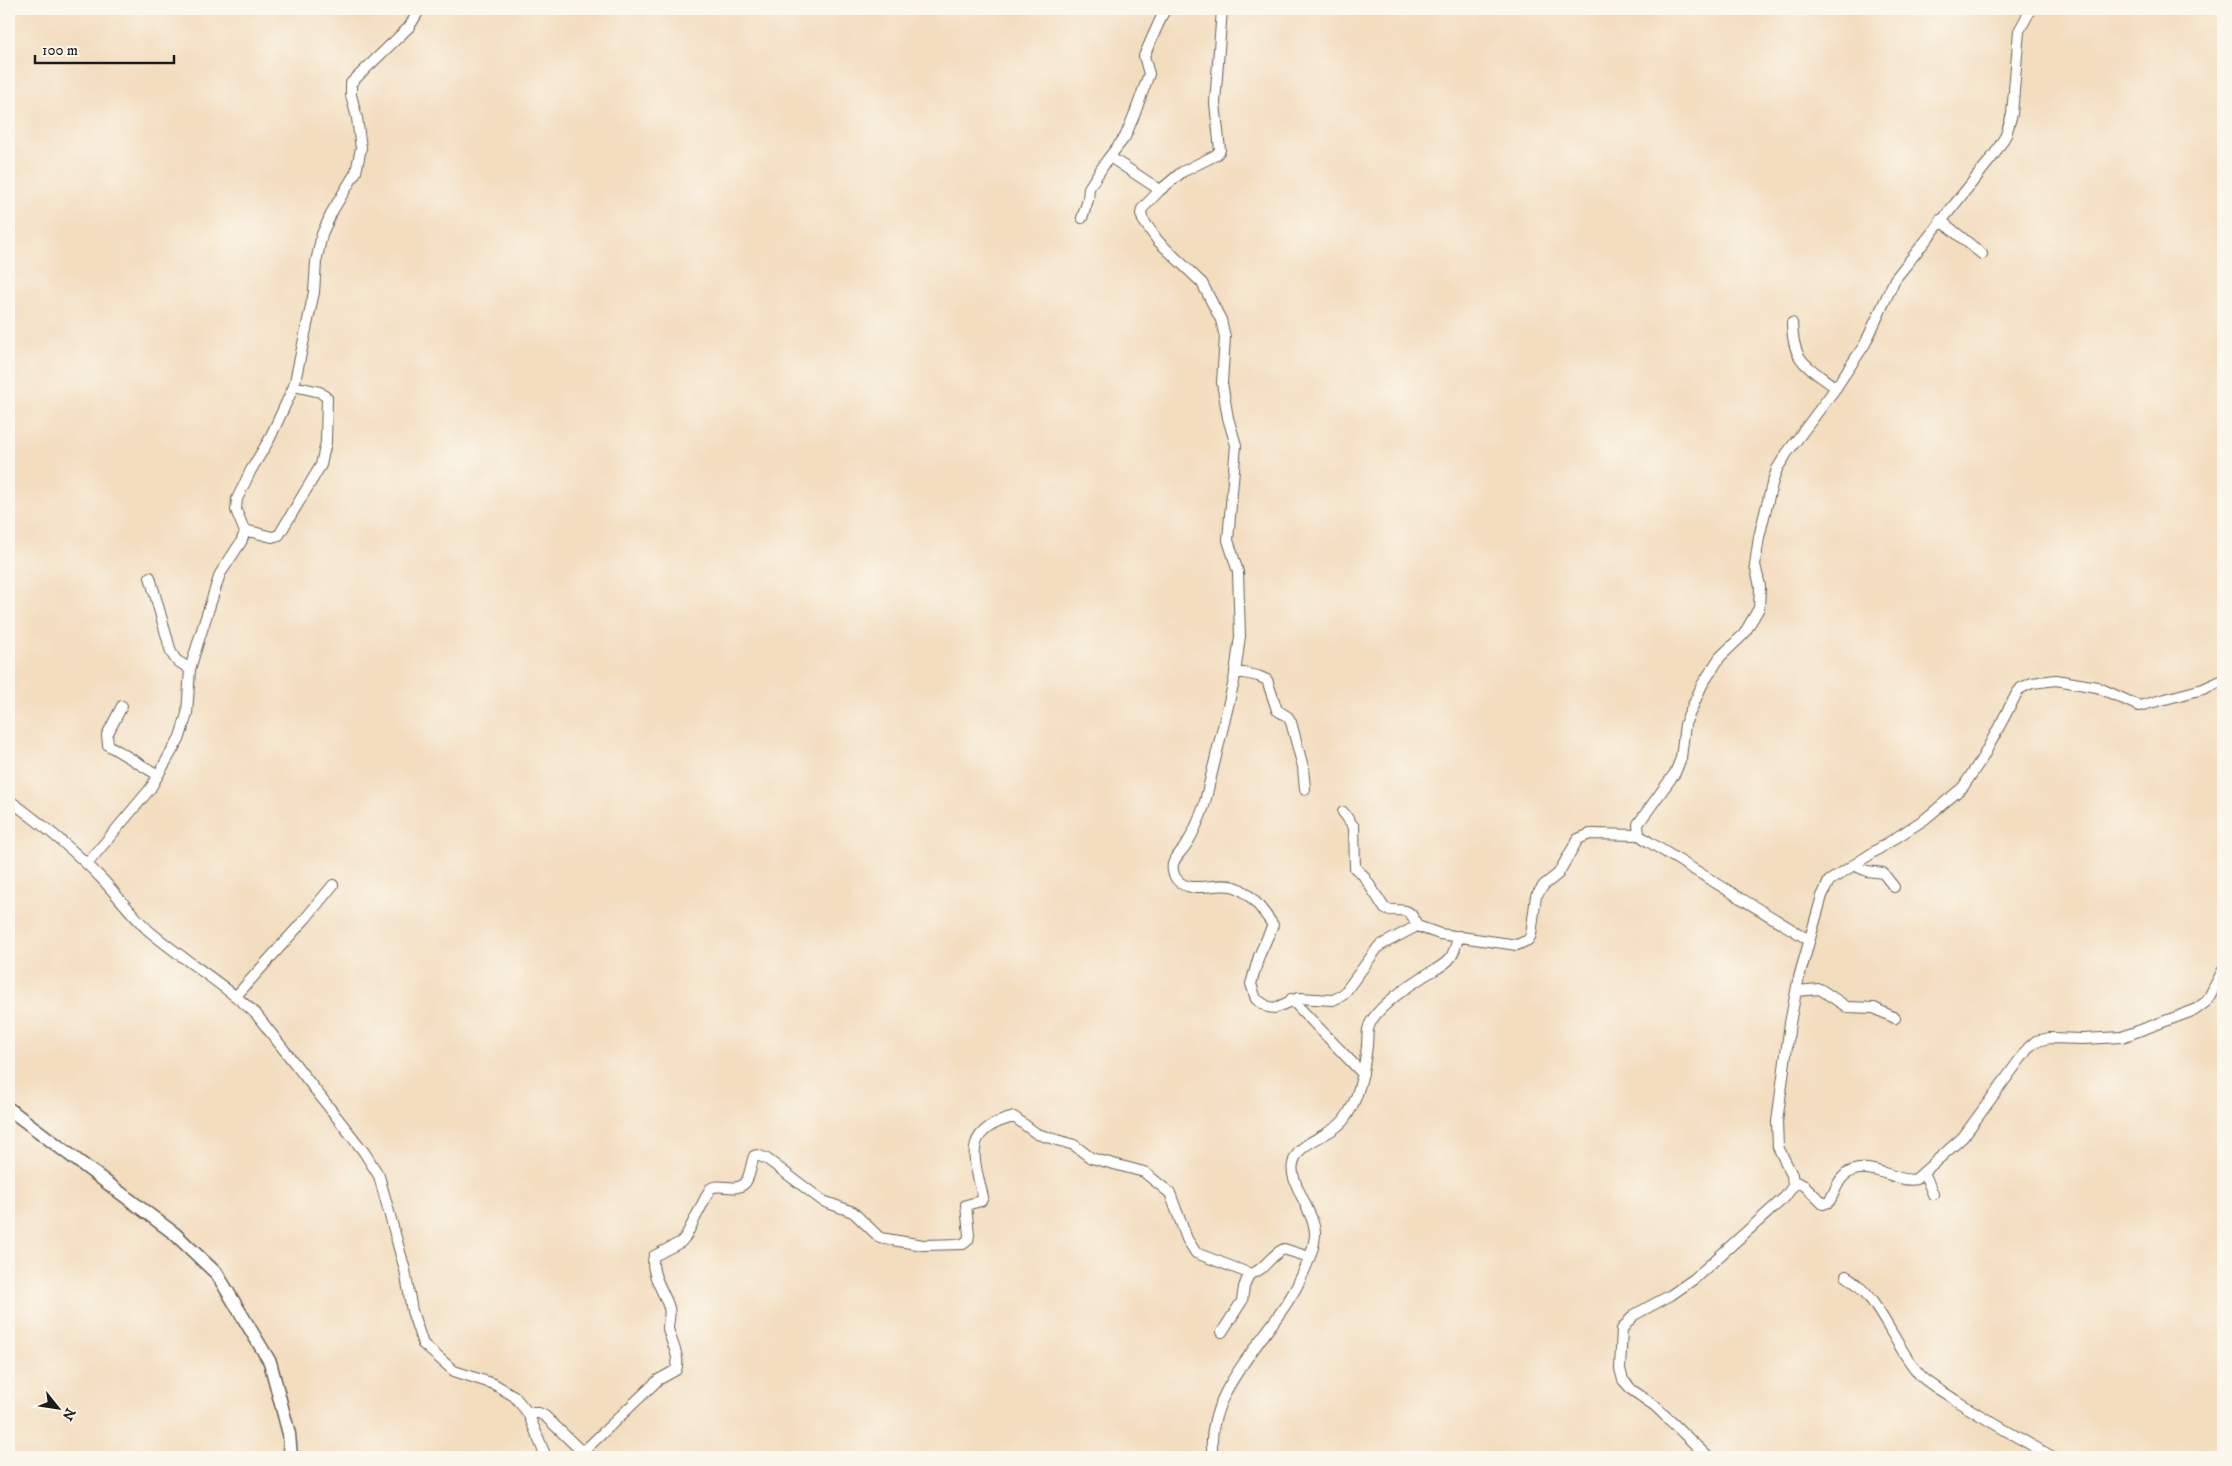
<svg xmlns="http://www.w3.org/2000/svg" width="2232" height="1466" font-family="'IM FELL DW Pica',serif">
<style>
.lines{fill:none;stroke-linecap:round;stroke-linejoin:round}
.minor-casing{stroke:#676055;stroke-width:12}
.major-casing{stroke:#676055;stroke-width:15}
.minor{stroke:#fff;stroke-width:10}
.major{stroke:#fff;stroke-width:12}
</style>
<rect width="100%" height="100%" fill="#fbf7ec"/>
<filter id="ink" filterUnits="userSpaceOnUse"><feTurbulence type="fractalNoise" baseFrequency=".02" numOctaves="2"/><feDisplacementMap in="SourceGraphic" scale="10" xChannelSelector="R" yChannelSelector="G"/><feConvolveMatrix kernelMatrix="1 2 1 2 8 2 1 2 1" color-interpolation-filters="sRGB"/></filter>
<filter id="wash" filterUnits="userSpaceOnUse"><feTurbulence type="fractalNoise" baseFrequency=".0096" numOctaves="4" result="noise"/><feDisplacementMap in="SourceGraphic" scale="20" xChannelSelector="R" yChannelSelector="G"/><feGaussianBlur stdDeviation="1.12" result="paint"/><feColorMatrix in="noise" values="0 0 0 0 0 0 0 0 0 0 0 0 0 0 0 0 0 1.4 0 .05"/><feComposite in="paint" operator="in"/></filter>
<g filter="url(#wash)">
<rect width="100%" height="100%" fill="#f3ddbf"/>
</g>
<g filter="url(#ink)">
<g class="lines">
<defs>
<path id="minor" d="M 1222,9 L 1215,103 L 1220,150 L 1216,155 L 1182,172 L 1159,191 L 1142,209 L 1141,214 L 1143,220 L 1158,241 L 1202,283 L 1221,320 L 1225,337 L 1222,383 L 1228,418 L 1236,445 L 1228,540 L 1238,572 L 1240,636 L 1234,681 L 1204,806 C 1199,820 1194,833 1186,845 C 1182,851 1175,857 1173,864 C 1172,868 1173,872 1174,875 C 1185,898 1217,880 1235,887 C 1250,892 1264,912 1273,925 L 1259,956 L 1251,984 L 1256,999 L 1268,1007 L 1275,1008 L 1298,998 L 1333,1000 L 1343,995 L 1379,946 L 1417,926
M 1110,157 L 1160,190
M 1082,218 L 1088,200 L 1089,188 L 1107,160 L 1125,137 L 1135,113 L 1149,74 L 1144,56 L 1165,9
M 1940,220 L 1982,254
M 1792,323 C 1793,363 1806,365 1836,388
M 245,530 L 272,537 L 279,535 L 321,465 L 326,442 L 327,398 L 320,392 L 294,386
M 150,577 L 171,652 L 176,660 L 190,669
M 1235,671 L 1258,676 L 1267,680 L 1277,710 L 1288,717 L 1291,722 L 1303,767 L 1305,789
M 122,706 L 107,735 L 108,745 L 158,775
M 9,800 C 42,824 73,849 102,879 C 118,896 131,914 148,930 C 183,960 223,983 256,1014 L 364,1152 L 379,1176 L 405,1270 L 412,1311 L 423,1344 L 454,1371 L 494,1384 L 514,1396 L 528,1413 L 546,1457
M 1343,812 L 1354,827 L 1355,868 L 1363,875 L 1385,909 C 1403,913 1409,904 1417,926 L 1440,934 L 1517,945 L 1528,940 L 1531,935 L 1536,896 L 1544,885 L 1558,874 L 1578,839 L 1590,834 L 1639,835
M 87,864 L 150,789 L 180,737 L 187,714 L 190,669 L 201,633 L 220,574 L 241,542 L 245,532 L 236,510 L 237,499 L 251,470 L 269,440 L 294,386 L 314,292 L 316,262 L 322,234 L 333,210 L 356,172 L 361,148 L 357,118 L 351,95 L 351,83 L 409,27 L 420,9
M 1853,865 L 1867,871 L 1883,873 L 1894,887
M 1809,940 L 1649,842 L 1639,835 L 1638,824 L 1675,773 L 1681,758 L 1685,724 L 1702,685 L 1720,657 L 1744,634 L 1759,608 L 1760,586 L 1755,565 L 1759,537 L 1772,484 L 1777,469 L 1787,453 L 1835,389 L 1865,344 L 1895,279 L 1994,155 L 2006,135 L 2012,114 L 2019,31 L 2031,9
M 1796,991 L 1820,989 L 1847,1007 L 1874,1008 L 1895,1018
M 237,995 L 305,919 L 333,885
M 1291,999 L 1363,1074
M 1924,1172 L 1933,1194
M 1794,1181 L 1805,1186 L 1823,1204 L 1829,1202 C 1834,1194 1836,1185 1842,1178 C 1862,1154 1899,1185 1916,1179 L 1963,1137 L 2029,1047 L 2036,1041 L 2050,1038 L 2083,1039 L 2122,1037 L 2195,1010 L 2207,1001 L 2223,970
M 1846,1276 C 1881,1298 1893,1346 1921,1376 C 1930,1385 1944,1392 1955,1400 C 1987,1420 2020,1439 2053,1457
M 1222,1332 L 1242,1301 L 1244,1287 L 1249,1274
M 528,1413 L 539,1413 L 545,1416 L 579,1449 L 585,1450 L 658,1380 L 676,1370 C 681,1356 670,1341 668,1328 C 668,1321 671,1315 669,1308 C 665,1293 649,1273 654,1256 L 681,1242 L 686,1236 L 710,1189 C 719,1182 736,1193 745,1183 C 750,1177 751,1164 754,1156 L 757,1155 L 767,1159 L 823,1201 L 853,1212 L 880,1238 L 923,1245 L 963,1244 L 968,1240 L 969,1235 L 966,1205 L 981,1201 L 983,1197 C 973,1156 962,1130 1014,1117 L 1037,1134 L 1074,1145 L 1091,1158 L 1144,1172 L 1170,1193 L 1187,1239 L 1196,1253 L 1251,1274 C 1265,1270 1270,1255 1284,1249 L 1309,1257
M 1213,1457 C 1202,1394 1268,1340 1296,1288 C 1303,1274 1314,1252 1315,1235 C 1316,1214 1288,1182 1293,1164 C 1297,1141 1330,1137 1343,1121 C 1359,1101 1364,1070 1367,1046 C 1368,1036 1366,1029 1372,1020 C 1381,1005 1408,986 1424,976 C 1433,970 1444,967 1451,957 C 1455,951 1456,943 1459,936
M 1708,1457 L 1655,1406 L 1632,1390 L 1623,1380 L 1620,1369 L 1622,1329 L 1634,1315 L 1671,1295 L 1694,1279 L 1785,1197 L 1793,1186 L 1792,1175 L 1778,1147 L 1777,1122 L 1790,1023 L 1798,981 L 1822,896 L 1829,881 L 1925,819 L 1963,787 L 1983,757 L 2017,693 L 2021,688 L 2032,683 L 2056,680 L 2097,687 L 2139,706 L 2203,689 L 2223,680"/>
<path id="major" d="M 9,1109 L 175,1234 L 217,1274 L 270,1362 L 289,1434 L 291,1457"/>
</defs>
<!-- minor casing -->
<use href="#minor" class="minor-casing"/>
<!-- major casing -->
<use href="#major" class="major-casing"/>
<!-- minor -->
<use href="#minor" class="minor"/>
<!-- major -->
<use href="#major" class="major"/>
</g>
</g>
<!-- margin -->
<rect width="2232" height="1466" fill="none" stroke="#fbf7ec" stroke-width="30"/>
<!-- north arrow -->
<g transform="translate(58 1408) rotate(120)" stroke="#fbf7ec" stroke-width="4" paint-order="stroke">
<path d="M0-4L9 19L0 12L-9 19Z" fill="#1c1c1c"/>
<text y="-8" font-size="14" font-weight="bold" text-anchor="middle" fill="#1c1c1c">N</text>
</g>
<!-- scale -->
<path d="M35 55v8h139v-8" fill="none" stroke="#1c1c1c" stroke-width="2.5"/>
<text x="42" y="55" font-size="15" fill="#1c1c1c" stroke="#fbf7ec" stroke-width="4" paint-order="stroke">100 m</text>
</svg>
